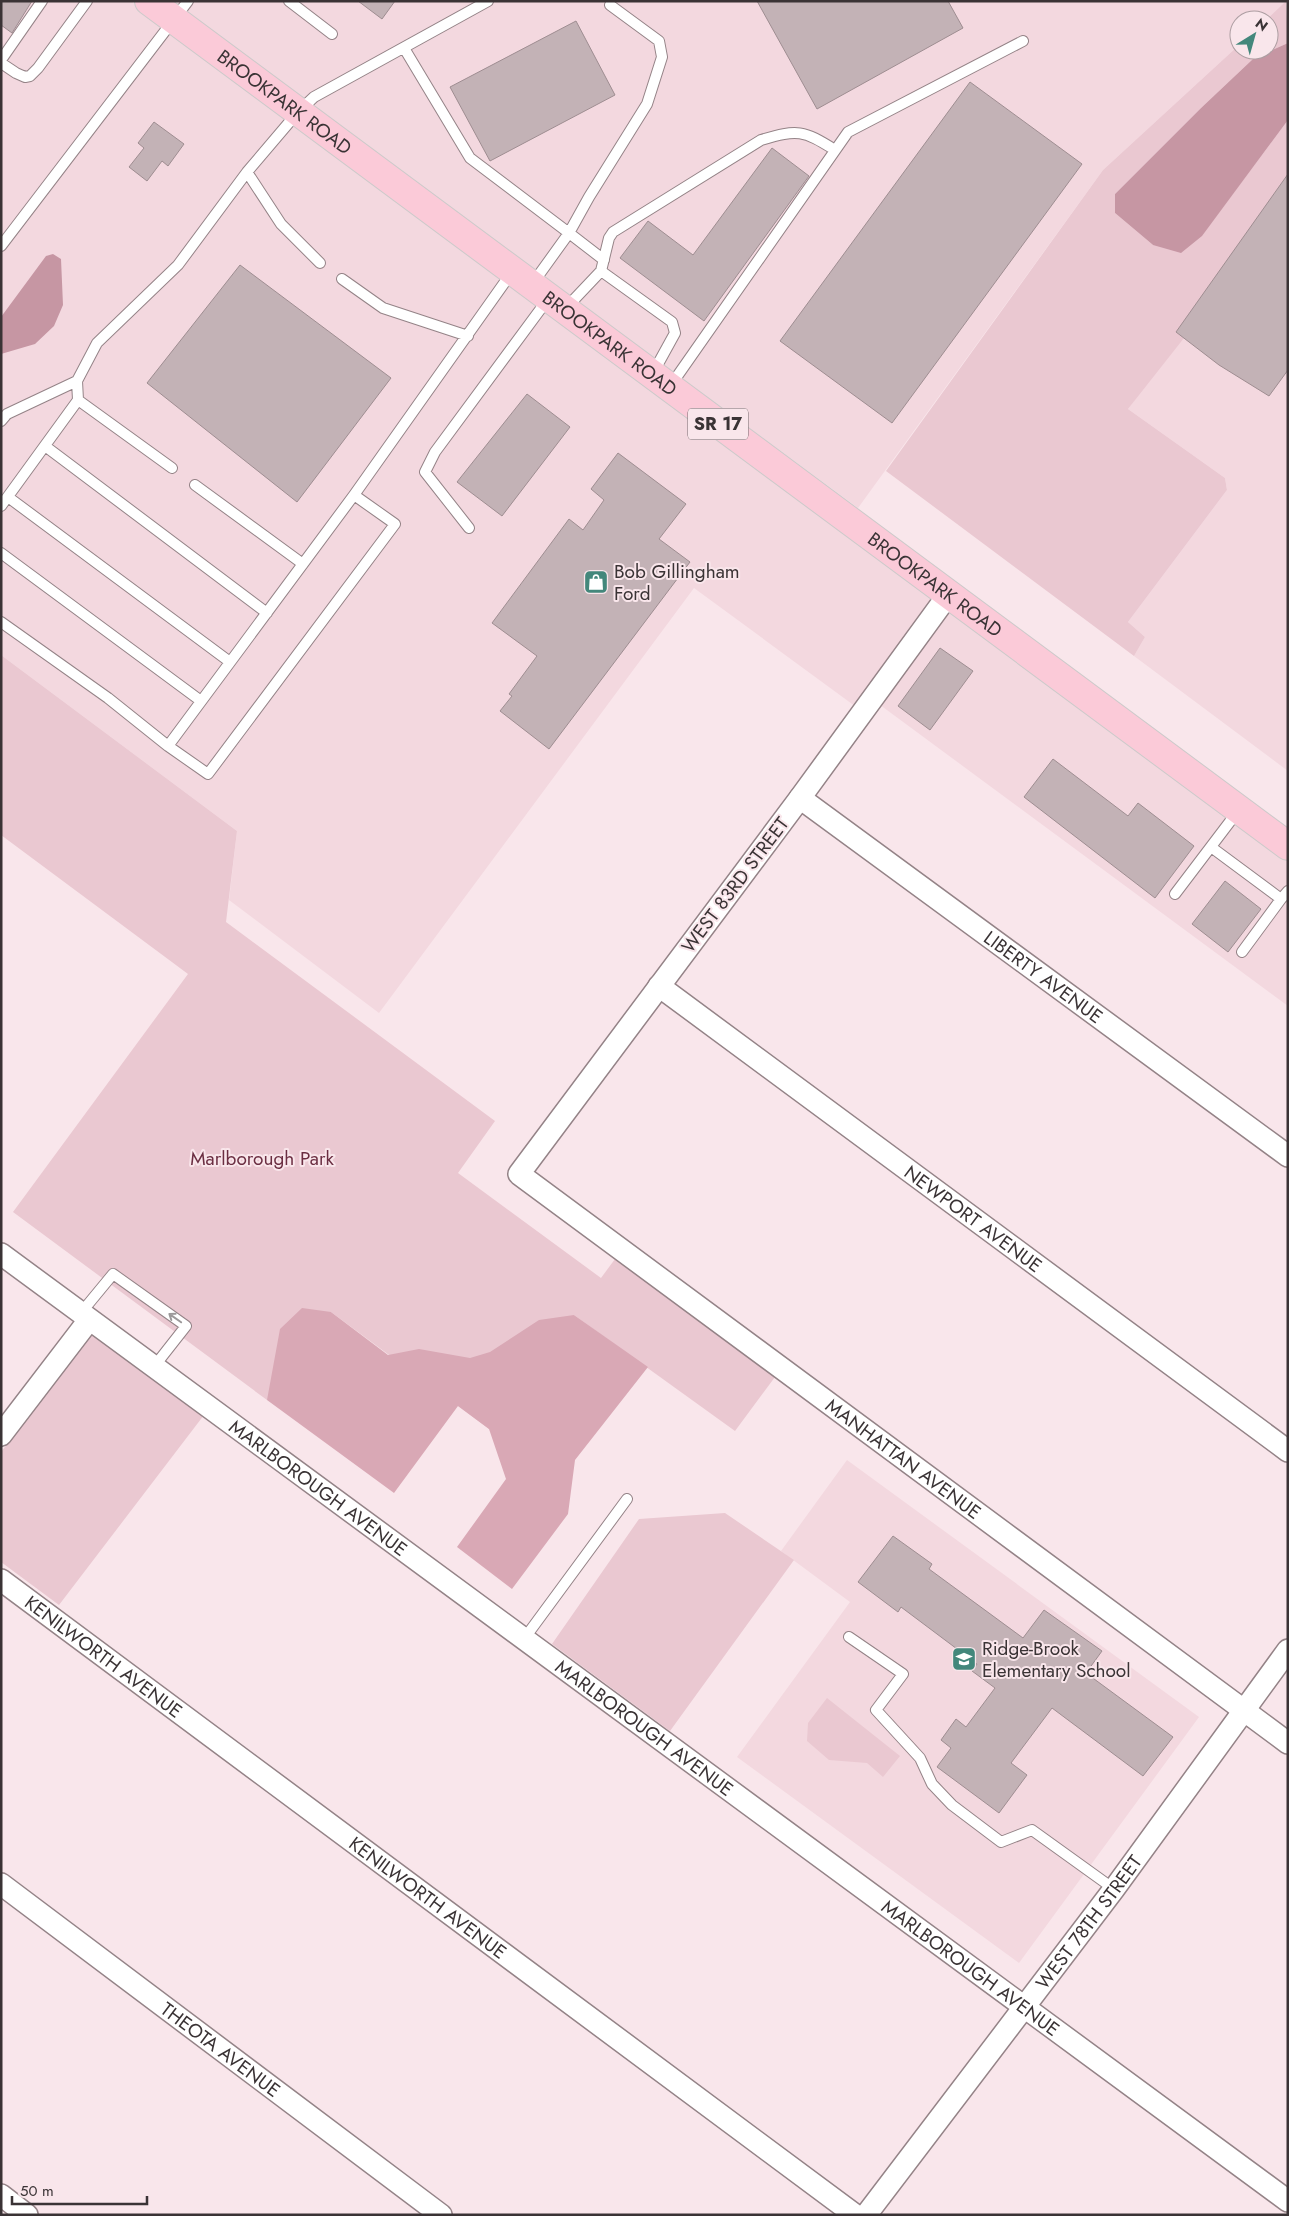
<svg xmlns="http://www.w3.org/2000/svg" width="1289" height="2216" font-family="Jost,sans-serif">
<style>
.built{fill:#f3d8df}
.green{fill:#eac8d1}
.forest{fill:#d9a8b5}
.water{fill:#c696a3}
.building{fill:#c3b2b6;stroke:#9e8d91}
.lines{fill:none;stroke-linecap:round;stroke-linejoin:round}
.lane-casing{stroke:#948387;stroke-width:12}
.street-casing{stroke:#948387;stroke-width:24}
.primary-casing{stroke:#cccaca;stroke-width:30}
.lane{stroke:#fff;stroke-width:10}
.street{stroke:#fff;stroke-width:21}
.primary{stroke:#fbcad8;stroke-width:28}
.oneway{stroke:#9c999a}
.labels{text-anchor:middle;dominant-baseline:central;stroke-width:4;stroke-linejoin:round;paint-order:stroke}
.shield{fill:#f9e6eb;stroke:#73696c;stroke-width:1}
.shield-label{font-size:18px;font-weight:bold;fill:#3a3335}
.street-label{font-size:19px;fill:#3a3335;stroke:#f9e6eb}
.poi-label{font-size:19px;fill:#3a3335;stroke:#f9e6eb;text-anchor:start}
.park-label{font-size:19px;fill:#6b2e42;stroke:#f9e6eb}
</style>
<rect width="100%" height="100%" fill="#f9e6eb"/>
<!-- built -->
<path class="built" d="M 1,1 L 131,1 L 1288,858 L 1288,1006 L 872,699 L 863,712 L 694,588 L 379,1013 L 229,900 L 237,831 L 1,655 Z
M 169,1 L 1286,1 L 1266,20 L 1239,20 L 1239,45 L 1103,170 L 858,508 Z
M 1288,188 L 1288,771 L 1134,656 L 1145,637 L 1128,622 L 1227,490 L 1225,478 L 1128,409 Z
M 847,1460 L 1199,1717 L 1019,1963 L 737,1757 L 850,1602 L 781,1551 Z"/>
<!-- green -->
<path class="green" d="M 1286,1 L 1288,43 L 1254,58 L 1201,108 L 1115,194 L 1115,213 L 1153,245 L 1202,235 L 1288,120 L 1288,184 L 1184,338 L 1128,409 L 1225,478 L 1227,490 L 1128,622 L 1145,637 L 1134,656 L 886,471 L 1103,170 L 1239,45 L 1239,50 L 1269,50 L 1269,20 L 1266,20 Z
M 1,655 L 237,831 L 226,922 L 495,1121 L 458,1173 L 601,1278 L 615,1259 L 775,1377 L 735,1431 L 574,1315 L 489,1429 L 331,1312 L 267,1400 L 13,1212 L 188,974 L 1,835 Z
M 93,1332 L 204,1415 L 59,1605 L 1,1562 L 1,1452 Z
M 725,1513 L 794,1560 L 670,1731 L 552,1644 L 639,1519 Z
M 827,1698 L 900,1756 L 883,1777 L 867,1763 L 829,1760 L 807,1741 L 808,1723 Z"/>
<!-- forest -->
<path class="forest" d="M 302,1308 L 331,1312 L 388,1355 L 419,1349 L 470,1358 L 490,1352 L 539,1320 L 574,1315 L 648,1367 L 575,1460 L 568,1514 L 512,1589 L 457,1547 L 506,1479 L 489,1429 L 458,1406 L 394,1493 L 267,1400 L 280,1329 Z"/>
<!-- water -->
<path class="water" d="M 1288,43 L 1288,120 L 1202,236 L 1181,253 L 1153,245 L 1115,213 L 1115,194 L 1201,108 L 1254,58 Z
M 53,254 L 61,259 L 63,305 L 54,326 L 35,344 L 1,354 L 1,317 L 46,256 Z"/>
<!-- building -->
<path class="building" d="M 1,1 L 32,1 L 12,33 L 1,25 Z
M 358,1 L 395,1 L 382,19 Z
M 757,1 L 948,1 L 963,28 L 817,109 Z
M 576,21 L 615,95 L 490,161 L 450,87 Z
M 970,82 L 1082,164 L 892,423 L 780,341 Z
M 154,122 L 184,144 L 168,166 L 162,161 L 147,181 L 129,167 L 144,148 L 138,143 Z
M 772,148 L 809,176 L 704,321 L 620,258 L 648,221 L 693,255 Z
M 1288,174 L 1288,370 L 1269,396 L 1219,365 L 1176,332 Z
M 240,265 L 391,378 L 297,502 L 147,383 Z
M 527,394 L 570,427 L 502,516 L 457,482 Z
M 618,453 L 686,504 L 659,539 L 690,562 L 549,749 L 500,711 L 512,696 L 509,694 L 537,656 L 492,623 L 569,519 L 583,530 L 604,500 L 591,489 Z
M 940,648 L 973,671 L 930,730 L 898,706 Z
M 1053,759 L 1128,816 L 1138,803 L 1194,846 L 1155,898 L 1024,797 Z
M 1225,881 L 1261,909 L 1228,952 L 1192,924 Z
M 893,1536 L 932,1564 L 929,1569 L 1023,1638 L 1044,1610 L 1102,1651 L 1086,1673 L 1173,1737 L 1143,1776 L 1052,1708 L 1011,1763 L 1027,1775 L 999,1813 L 937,1767 L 951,1748 L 941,1740 L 956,1719 L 966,1727 L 995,1688 L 972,1671 L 977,1664 L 901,1607 L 898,1612 L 858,1582 Z"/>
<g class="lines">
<defs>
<path id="lane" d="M 289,1 L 332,34
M 404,48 L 470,158 L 569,233 L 533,283
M 1,60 L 42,1
M 1,63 L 16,73 L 25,77 L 30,76 L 38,68 L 87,1
M 1,246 L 188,1
M 604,260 L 569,233 L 589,197 L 647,104 L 662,57 L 659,41 L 610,5
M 320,263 L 281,224 L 247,172 L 298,112 L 314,97 L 488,1
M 601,271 L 672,322 L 675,333 L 653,373
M 342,279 L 383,308 L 468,336
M 565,309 L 601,271 L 609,238 L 613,232 L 761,140 C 798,129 803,130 835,150
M 671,385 L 848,132 L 1023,41
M 78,400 L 172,468
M 1,421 L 7,414 L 77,381
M 45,446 L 267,613
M 195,485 L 303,564
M 354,495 L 395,524 L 208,774 L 168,746 L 354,495 L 512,272
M 8,497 L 230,662
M 1,506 L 78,400 L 77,381 L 97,343 L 178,265 L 247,172
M 469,528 L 425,472 L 435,452 L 548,299
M 1,553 L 201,701
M 1,622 L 108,698 L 168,746
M 1211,847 L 1281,899 L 1288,891
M 1175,894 L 1238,811
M 1242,952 L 1281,899
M 80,1314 L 113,1274 L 186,1326 L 153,1368
M 849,1637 L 903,1674 L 876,1710 L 920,1758 L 932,1784 L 952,1805 L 1001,1842 L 1032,1830 L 1114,1889
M 524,1639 L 627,1499"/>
<g id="street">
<path id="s1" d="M 948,595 L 800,798 L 519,1174 L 1288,1743"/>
<path id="s2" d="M 800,798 L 1288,1156"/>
<path id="s3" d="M 659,986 L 1288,1451"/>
<path id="s4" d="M 1,1254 L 1288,2201"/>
<path d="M 1,1435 L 89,1320"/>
<path id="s5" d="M 1,1580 L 855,2215"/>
<path id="s6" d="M 1,1884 L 441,2215"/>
<path d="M 1,2195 L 27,2215"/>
<path id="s7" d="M 866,2215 L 1114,1889 L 1288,1650"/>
</g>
<g id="primary">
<path id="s8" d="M 149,1 L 1288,846"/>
</g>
</defs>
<!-- lane casing -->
<use href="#lane" class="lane-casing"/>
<!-- street casing -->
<use href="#street" class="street-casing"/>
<!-- primary casing -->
<use href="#primary" class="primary-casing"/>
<!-- lane -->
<use href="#lane" class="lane"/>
<!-- street -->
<use href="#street" class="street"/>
<!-- primary -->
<use href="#primary" class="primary"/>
</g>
<!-- one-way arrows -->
<defs><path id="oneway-shaft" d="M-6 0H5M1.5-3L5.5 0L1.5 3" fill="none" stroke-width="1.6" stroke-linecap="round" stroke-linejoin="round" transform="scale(1.25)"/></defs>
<use class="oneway" href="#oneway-shaft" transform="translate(175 1318) rotate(-145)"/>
<!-- icons -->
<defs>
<symbol id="shop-square" viewBox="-11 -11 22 22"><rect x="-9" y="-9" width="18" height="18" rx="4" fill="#43877b" stroke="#f9e6eb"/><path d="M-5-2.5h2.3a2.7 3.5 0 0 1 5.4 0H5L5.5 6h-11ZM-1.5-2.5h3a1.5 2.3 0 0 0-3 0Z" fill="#fff"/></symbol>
<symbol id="school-square" viewBox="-11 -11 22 22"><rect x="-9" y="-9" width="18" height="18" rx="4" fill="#43877b" stroke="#f9e6eb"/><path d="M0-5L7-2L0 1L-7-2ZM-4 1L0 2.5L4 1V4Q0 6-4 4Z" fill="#fff"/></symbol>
</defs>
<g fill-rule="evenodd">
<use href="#shop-square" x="582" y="568" width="28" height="28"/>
<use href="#school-square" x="950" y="1645" width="28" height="28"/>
</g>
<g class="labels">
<!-- shield labels -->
<rect class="shield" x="688" y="408.5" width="60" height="31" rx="4"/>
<g class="shield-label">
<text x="718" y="424">SR 17</text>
</g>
<!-- street labels -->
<g class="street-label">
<text stroke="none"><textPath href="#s8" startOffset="169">BROOKPARK ROAD</textPath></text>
<text stroke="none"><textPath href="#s8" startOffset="574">BROOKPARK ROAD</textPath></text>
<text stroke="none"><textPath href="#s8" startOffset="979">BROOKPARK ROAD</textPath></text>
<text transform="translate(735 885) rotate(-53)">WEST 83RD STREET</text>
<text stroke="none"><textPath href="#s2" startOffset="302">LIBERTY AVENUE</textPath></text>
<text stroke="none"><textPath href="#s3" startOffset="391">NEWPORT AVENUE</textPath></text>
<text stroke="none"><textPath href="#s1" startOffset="1199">MANHATTAN AVENUE</textPath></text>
<text stroke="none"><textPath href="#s4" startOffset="394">MARLBOROUGH AVENUE</textPath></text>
<text stroke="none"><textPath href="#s5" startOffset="128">KENILWORTH AVENUE</textPath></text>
<text stroke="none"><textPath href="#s4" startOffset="799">MARLBOROUGH AVENUE</textPath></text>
<text stroke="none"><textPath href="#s5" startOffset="532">KENILWORTH AVENUE</textPath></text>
<text stroke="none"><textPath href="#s7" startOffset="368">WEST 78TH STREET</textPath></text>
<text stroke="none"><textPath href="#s4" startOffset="1204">MARLBOROUGH AVENUE</textPath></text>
<text stroke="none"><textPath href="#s6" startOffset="275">THEOTA AVENUE</textPath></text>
</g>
<!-- poi labels -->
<g class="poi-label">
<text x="614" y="571">Bob Gillingham<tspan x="614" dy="22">Ford</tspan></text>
<text x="982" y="1648">Ridge-Brook<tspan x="982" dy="22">Elementary School</tspan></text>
</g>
<!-- park labels -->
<g class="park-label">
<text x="262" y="1158">Marlborough Park</text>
</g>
</g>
<!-- border -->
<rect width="1289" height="2216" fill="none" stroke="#3a3335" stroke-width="5"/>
<!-- north arrow -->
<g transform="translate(1254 35) rotate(37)"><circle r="24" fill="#f9e6eb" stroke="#ad9ea2"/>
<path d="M0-4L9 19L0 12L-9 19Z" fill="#43877b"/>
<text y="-8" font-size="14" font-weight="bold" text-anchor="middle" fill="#3a3335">N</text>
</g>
<!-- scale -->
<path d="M12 2196v8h135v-8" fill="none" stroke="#3a3335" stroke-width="2.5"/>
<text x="20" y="2196" font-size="15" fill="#3a3335" stroke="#f9e6eb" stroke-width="4" paint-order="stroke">50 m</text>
</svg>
